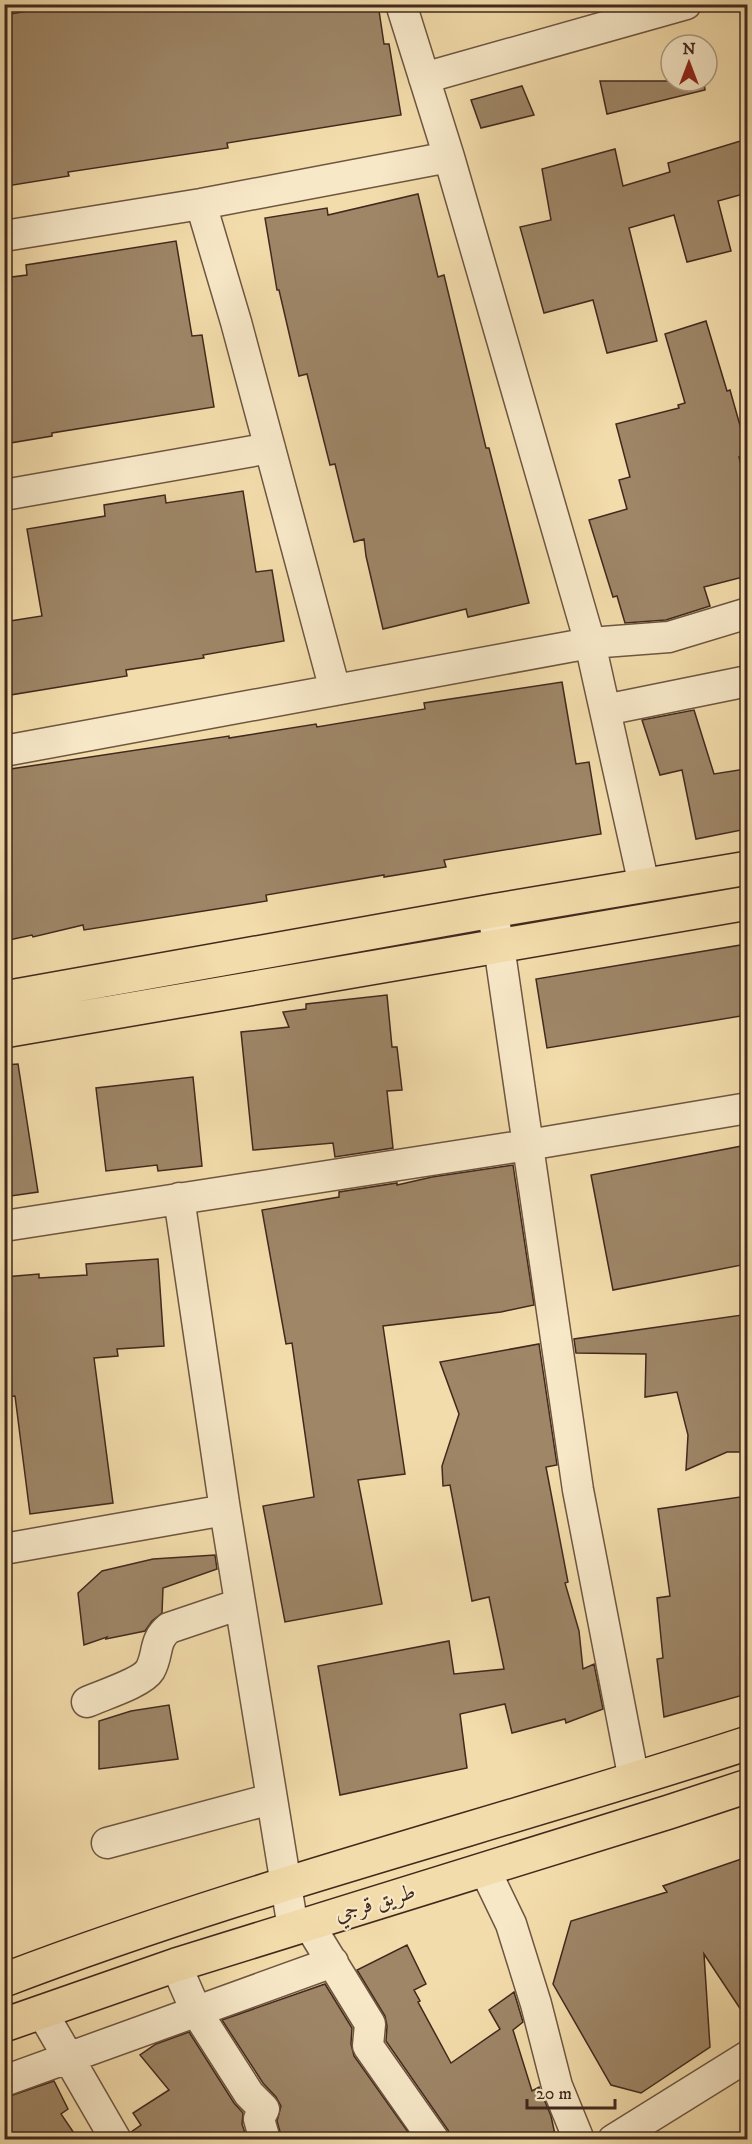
<svg xmlns="http://www.w3.org/2000/svg" width="752" height="2144" font-family="'IM FELL DW Pica',Amiri,serif">
<style>
.building{fill:#9e8667;stroke:#41291e;stroke-width:1.5}
.lines{fill:none;stroke-linecap:round;stroke-linejoin:round}
.minor-casing{stroke:#6e5641;stroke-width:33}
.major-casing{stroke:#41291e;stroke-width:36}
.highway-casing{stroke:#41291e;stroke-width:36}
.minor{stroke:#f7e8c8;stroke-width:30}
.major{stroke:#f3dcab;stroke-width:33}
.highway{stroke:#f3dcab;stroke-width:33}
.labels{text-anchor:middle;dominant-baseline:central;stroke-width:4.5;stroke-linejoin:round;paint-order:stroke}
.street-label{font-size:22px;fill:#41291e;stroke:#f7e8c8}
</style>
<rect width="100%" height="100%" fill="#f3dcab"/>
<filter id="stains"><feTurbulence type="fractalNoise" baseFrequency=".00333" numOctaves="4"/><feColorMatrix values="0 0 0 0 .2 0 0 0 0 .09 0 0 0 0 .02 0 0 0 .5 -.17"/></filter>
<radialGradient id="worn" r=".72"><stop offset=".6" stop-color="#630" stop-opacity="0"/><stop offset="1" stop-color="#630" stop-opacity=".3"/></radialGradient>
<!-- building -->
<path class="building" d="M 40,4 L 378,4 L 384,44 L 389,44 L 401,115 L 227,143 L 228,148 L 68,172 L 69,176 L 7,186 L 4,171 L 4,15 L 41,9 Z
M 600,81 L 704,81 L 705,90 L 607,114 Z
M 522,86 L 534,115 L 481,128 L 471,100 Z
M 747,139 L 747,193 L 718,201 L 731,251 L 687,262 L 674,215 L 629,228 L 657,341 L 607,353 L 593,300 L 544,313 L 520,227 L 551,220 L 542,169 L 615,149 L 623,186 L 670,172 L 668,163 Z
M 418,194 L 438,277 L 444,275 L 486,448 L 489,448 L 529,603 L 468,617 L 466,609 L 383,629 L 366,556 L 364,539 L 354,542 L 335,464 L 330,465 L 307,374 L 299,376 L 279,290 L 277,290 L 265,218 L 327,208 L 328,215 Z
M 176,241 L 192,336 L 202,335 L 214,407 L 52,433 L 52,436 L 4,444 L 4,278 L 27,275 L 26,265 Z
M 706,321 L 727,391 L 730,390 L 747,450 L 747,454 L 739,457 L 747,488 L 747,576 L 704,587 L 710,606 L 666,620 L 625,623 L 617,596 L 613,597 L 589,520 L 627,509 L 619,480 L 630,477 L 616,424 L 679,408 L 678,405 L 685,403 L 665,334 Z
M 243,491 L 256,572 L 272,570 L 284,641 L 203,655 L 204,658 L 126,670 L 127,676 L 4,696 L 4,622 L 42,616 L 27,529 L 105,516 L 104,505 L 165,495 L 166,503 Z
M 562,682 L 576,764 L 589,762 L 601,834 L 444,860 L 446,867 L 384,877 L 384,875 L 266,895 L 267,901 L 84,930 L 83,925 L 33,937 L 32,935 L 4,941 L 4,770 L 229,736 L 229,738 L 316,724 L 317,727 L 425,709 L 424,703 Z
M 694,710 L 714,774 L 745,769 L 747,783 L 747,829 L 696,839 L 682,770 L 660,775 L 642,720 Z
M 747,944 L 747,1015 L 547,1048 L 536,979 Z
M 387,995 L 392,1047 L 397,1047 L 402,1090 L 387,1091 L 393,1148 L 335,1157 L 333,1143 L 253,1150 L 241,1032 L 289,1027 L 283,1012 L 306,1009 L 306,1004 Z
M 18,1064 L 38,1192 L 4,1197 L 4,1065 Z
M 193,1077 L 202,1166 L 158,1171 L 157,1165 L 106,1171 L 96,1088 Z
M 747,1145 L 747,1264 L 613,1290 L 591,1175 Z
M 513,1165 L 534,1305 L 501,1312 L 383,1326 L 405,1474 L 358,1480 L 382,1604 L 285,1622 L 263,1506 L 314,1497 L 292,1343 L 286,1344 L 262,1210 L 339,1197 L 339,1192 L 397,1183 L 397,1185 L 432,1177 Z
M 158,1259 L 164,1346 L 117,1349 L 118,1356 L 94,1358 L 113,1503 L 30,1514 L 15,1396 L 4,1397 L 4,1277 L 39,1274 L 39,1278 L 87,1275 L 86,1264 Z
M 742,1315 L 747,1369 L 747,1452 L 727,1452 L 686,1470 L 688,1435 L 677,1392 L 645,1397 L 646,1354 L 576,1353 L 574,1339 Z
M 539,1344 L 557,1465 L 546,1467 L 568,1582 L 565,1583 L 579,1631 L 583,1669 L 594,1664 L 603,1709 L 566,1723 L 565,1719 L 512,1733 L 505,1704 L 460,1714 L 467,1768 L 340,1795 L 318,1666 L 449,1641 L 454,1674 L 504,1669 L 489,1597 L 472,1601 L 450,1485 L 443,1486 L 442,1466 L 459,1414 L 440,1362 Z
M 747,1496 L 747,1694 L 664,1717 L 657,1659 L 663,1658 L 657,1598 L 670,1596 L 658,1509 Z
M 215,1555 L 217,1569 L 163,1588 L 162,1613 L 152,1621 L 145,1631 L 106,1639 L 107,1637 L 84,1645 L 78,1593 L 102,1571 L 153,1559 Z
M 169,1705 L 178,1759 L 99,1769 L 99,1721 L 131,1711 Z
M 747,1857 L 747,2019 L 704,1954 L 710,2047 L 641,2093 L 611,2085 L 553,1984 L 571,1921 L 667,1892 L 663,1886 Z
M 407,1945 L 426,1984 L 414,1990 L 420,2001 L 418,2002 L 451,2063 L 500,2029 L 489,2010 L 514,1992 L 523,2022 L 513,2030 L 532,2091 L 539,2087 L 551,2116 L 556,2139 L 451,2139 L 448,2130 L 386,2041 L 387,2026 L 385,2016 L 357,1970 Z
M 325,1984 L 352,2028 L 351,2044 L 354,2056 L 413,2139 L 282,2139 L 277,2121 L 281,2106 L 276,2097 L 263,2083 L 222,2020 Z
M 189,2032 L 234,2103 L 243,2113 L 242,2124 L 247,2139 L 133,2139 L 131,2132 L 141,2125 L 133,2113 L 169,2090 L 140,2055 L 156,2044 Z
M 54,2081 L 68,2109 L 61,2114 L 78,2139 L 4,2139 L 4,2098 Z"/>
<g class="lines">
<defs>
<path id="minor" d="M 401,4 L 449,157 L 590,643 L 644,885
M 424,78 L 686,4
M 201,204 L 236,322 L 335,690
M 4,236 L 201,204 L 449,157
M 4,495 L 270,448
M 605,710 L 748,681
M 4,751 L 590,643 L 669,637 L 748,613
M 492,911 L 499,946 L 578,1490 L 634,1780
M 179,1198 L 225,1510 L 293,1928
M 4,1226 L 528,1145 L 748,1108
M 4,1549 L 225,1510
M 87,1702 C 102,1695 142,1683 150,1670 C 159,1654 153,1641 169,1628 L 240,1604
M 107,1843 L 271,1799
M 485,1870 L 511,1924 L 536,2004 L 557,2086 L 579,2140
M 308,1923 L 370,2024 L 368,2046 L 434,2140
M 176,1965 L 196,2011 L 249,2094 L 264,2109 L 259,2119 L 265,2140
M 42,2012 L 116,2140
M 4,2081 L 333,1962
M 613,2140 L 748,2056"/>
<path id="major" d="M 4,998 L 492,911 L 748,868
M 4,1031 L 748,903"/>
<path id="highway" d="M 4,1980 C 247,1887 501,1824 748,1743
M 4,2025 L 176,1965 L 669,1812 L 748,1786"/>
</defs>
<!-- minor casing -->
<use href="#minor" class="minor-casing"/>
<!-- major casing -->
<use href="#major" class="major-casing"/>
<!-- highway casing -->
<use href="#highway" class="highway-casing"/>
<!-- minor -->
<use href="#minor" class="minor"/>
<!-- major -->
<use href="#major" class="major"/>
<!-- highway -->
<use href="#highway" class="highway"/>
</g>
<g class="labels">
<!-- street labels -->
<g class="street-label">
<text transform="translate(375 1903) rotate(-17)">طريق قرجي</text>
</g>
</g>
<!-- margin -->
<rect width="752" height="2144" fill="none" stroke="#f3dcab" stroke-width="24"/>
<rect x="6" y="6" width="740" height="2132" fill="none" stroke="#41291e" stroke-width="3"/>
<rect x="12" y="12" width="728" height="2120" fill="none" stroke="#41291e" stroke-width="1.5"/>
<!-- north arrow -->
<g transform="translate(689 63)"><circle r="28" fill="#f7e8c8" stroke="#ae9c84" stroke-width="1.5"/>
<path d="M0-4.5L10 22L0 15L-10 22Z" fill="#8f2418"/>
<text y="-9" font-size="16" font-weight="bold" text-anchor="middle" fill="#41291e">N</text>
</g>
<!-- scale -->
<path d="M527 2099v9h88v-9" fill="none" stroke="#41291e" stroke-width="3"/>
<text x="536" y="2099" font-size="18" fill="#41291e" stroke="#f7e8c8" stroke-width="4.5" paint-order="stroke">20 m</text>
<rect width="100%" height="100%" filter="url(#stains)"/>
<rect width="100%" height="100%" fill="url(#worn)"/>
</svg>
